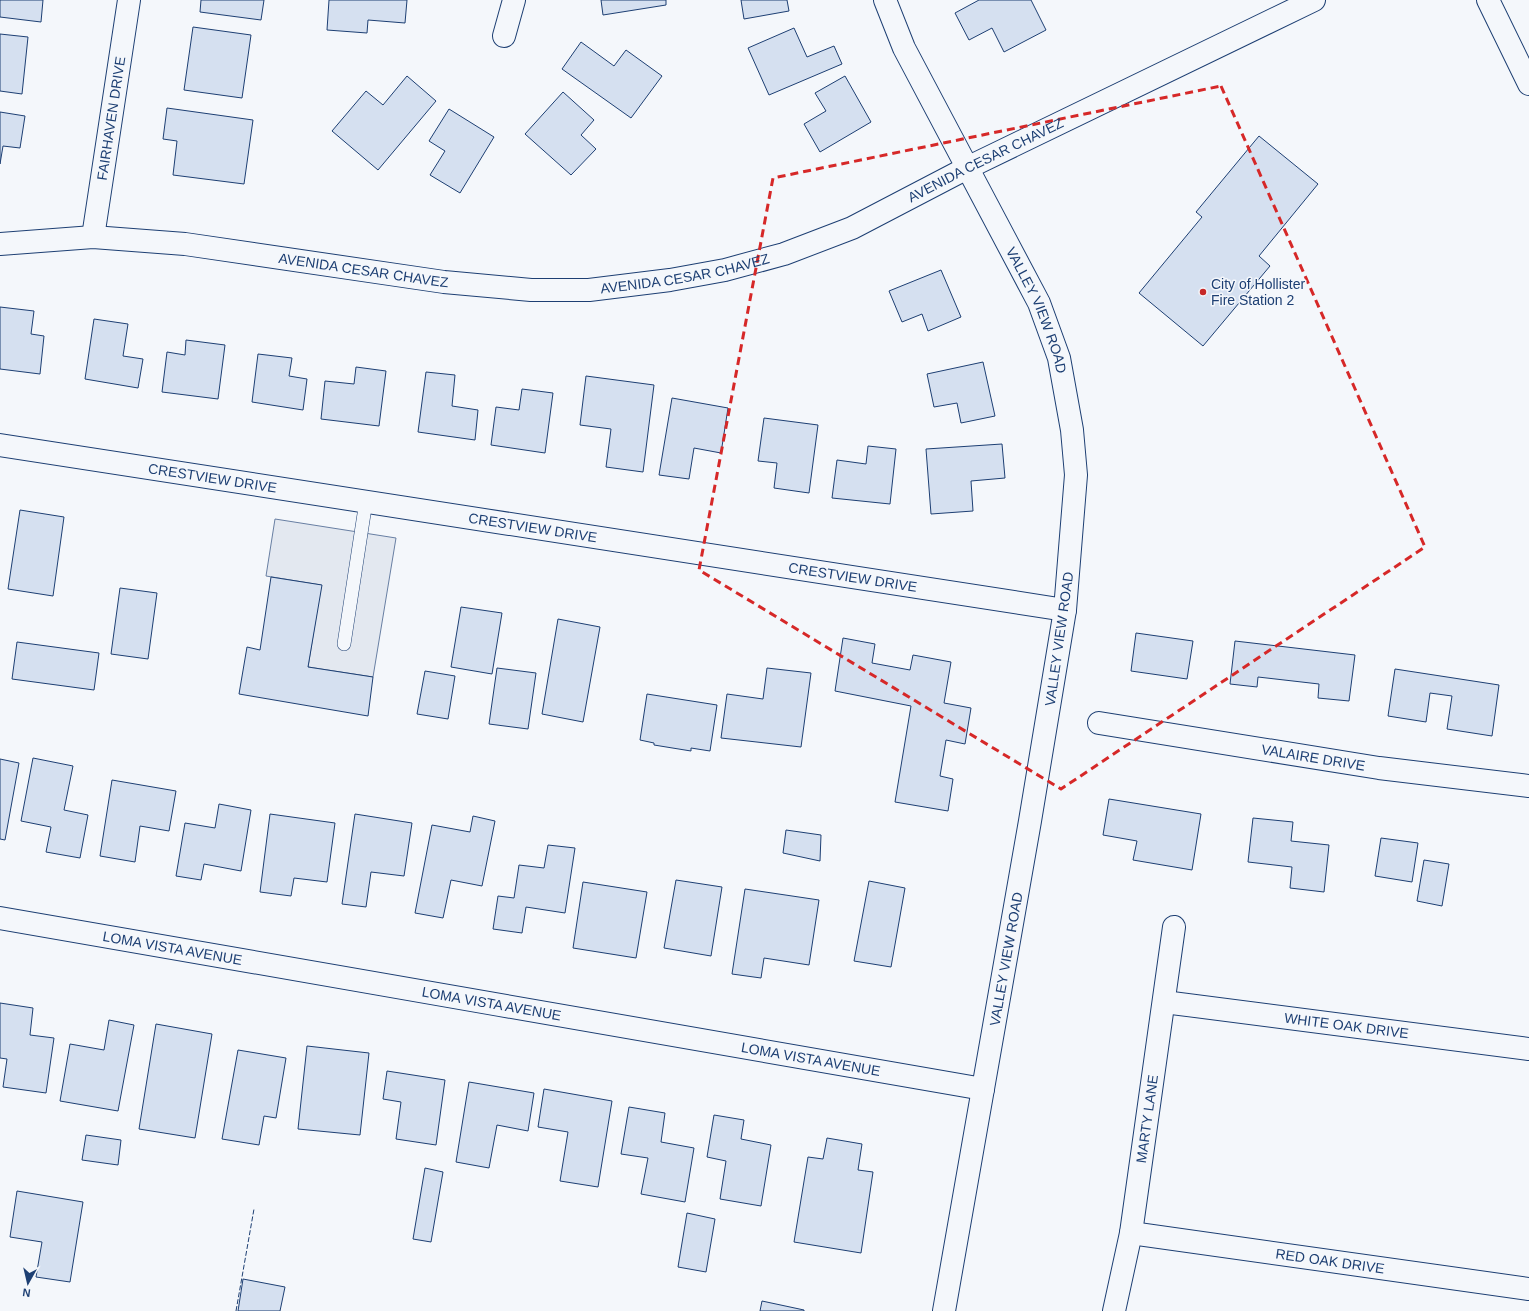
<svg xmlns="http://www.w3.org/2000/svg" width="1529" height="1311" font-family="Arial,sans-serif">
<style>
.parking{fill:#e3e8f0;stroke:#687fa3}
.building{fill:#d5e0f0;stroke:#1d3f73}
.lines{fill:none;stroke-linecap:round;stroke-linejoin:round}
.lane-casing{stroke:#1d3f73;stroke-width:14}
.street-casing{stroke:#1d3f73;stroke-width:24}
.secondary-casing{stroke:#1d3f73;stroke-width:24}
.primary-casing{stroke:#1d3f73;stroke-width:24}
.lane{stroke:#f4f7fb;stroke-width:13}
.street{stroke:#f4f7fb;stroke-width:22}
.secondary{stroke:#f4f7fb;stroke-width:22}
.primary{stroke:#f4f7fb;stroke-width:22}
.fence{stroke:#1d3f73;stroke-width:1;stroke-dasharray:5 2;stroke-linecap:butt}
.marked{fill:none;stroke:#d62828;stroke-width:3;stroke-dasharray:8 5;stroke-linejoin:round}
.poi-dot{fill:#c62828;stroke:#f4f7fb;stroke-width:1.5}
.labels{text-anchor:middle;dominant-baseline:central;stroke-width:3;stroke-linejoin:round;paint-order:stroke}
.street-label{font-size:14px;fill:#1d3f73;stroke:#f4f7fb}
.poi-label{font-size:14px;fill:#1d3f73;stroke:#f4f7fb;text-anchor:start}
</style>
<rect width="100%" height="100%" fill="#f4f7fb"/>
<!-- parking -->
<path class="parking" d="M 275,519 L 396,538 L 373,677 L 308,667 L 321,585 L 266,576 Z"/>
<!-- building -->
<path class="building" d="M 0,0 L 43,0 L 41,22 L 0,17 Z
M 201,0 L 264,0 L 261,20 L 200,12 Z
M 329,0 L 407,0 L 405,23 L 368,20 L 367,33 L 327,30 Z
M 601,0 L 666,0 L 666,5 L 603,15 Z
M 741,0 L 787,0 L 789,11 L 744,19 Z
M 979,0 L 1031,0 L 1046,30 L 1004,52 L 992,28 L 969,40 L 955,13 Z
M 193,27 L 251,35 L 242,98 L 184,90 Z
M 794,28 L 807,57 L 834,46 L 842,64 L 769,95 L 748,48 Z
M 0,34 L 28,37 L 22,94 L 0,91 Z
M 581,42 L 614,66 L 626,50 L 662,76 L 631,118 L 562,69 Z
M 407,76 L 436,101 L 378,170 L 332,131 L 366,91 L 383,105 Z
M 845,76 L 871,122 L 820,152 L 804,124 L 826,111 L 815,93 Z
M 563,92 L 594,120 L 581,135 L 596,149 L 571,175 L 525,134 Z
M 167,108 L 253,120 L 244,184 L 173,175 L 177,141 L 163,139 Z
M 449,109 L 494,137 L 460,193 L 430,175 L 445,151 L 429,141 Z
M 0,112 L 25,116 L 20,148 L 3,146 L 0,164 Z
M 1259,136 L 1318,184 L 1259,256 L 1270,266 L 1203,346 L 1139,293 L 1202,217 L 1196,212 Z
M 941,270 L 961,317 L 928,331 L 922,314 L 902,322 L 889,291 Z
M 0,307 L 34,311 L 31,334 L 44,336 L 40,374 L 0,369 Z
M 94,319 L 128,324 L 123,356 L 143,359 L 138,388 L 85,379 Z
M 186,340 L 225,345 L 218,399 L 162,392 L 167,352 L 185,355 Z
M 258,354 L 292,358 L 289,376 L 307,379 L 303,410 L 252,402 Z
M 983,362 L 995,416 L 961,423 L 957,403 L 934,407 L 927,374 Z
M 356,367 L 386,371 L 379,426 L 321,419 L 325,381 L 354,384 Z
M 426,372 L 455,375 L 452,406 L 478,410 L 475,440 L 418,432 Z
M 586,376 L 654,385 L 643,472 L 606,467 L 611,429 L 580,425 Z
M 522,389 L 553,393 L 545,453 L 491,445 L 496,407 L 519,410 Z
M 672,398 L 728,408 L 721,453 L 694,448 L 689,479 L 659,475 Z
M 764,418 L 818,425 L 809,493 L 774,488 L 777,463 L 758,461 Z
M 1002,444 L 1005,478 L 971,481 L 973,511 L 931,514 L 926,449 Z
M 868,446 L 896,449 L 890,504 L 832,498 L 837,460 L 866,464 Z
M 20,510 L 64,517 L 53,596 L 8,589 Z
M 271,577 L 322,585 L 308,667 L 373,677 L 368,716 L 239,694 L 247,647 L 260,650 Z
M 120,588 L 157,593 L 148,659 L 111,654 Z
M 461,607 L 502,613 L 492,674 L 451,667 Z
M 558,619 L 600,627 L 583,722 L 542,714 Z
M 1136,633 L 1193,641 L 1187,679 L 1131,671 Z
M 843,638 L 875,644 L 872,663 L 910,670 L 913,655 L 951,662 L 944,703 L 971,708 L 965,744 L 946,740 L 940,776 L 953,779 L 948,811 L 895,802 L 911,706 L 835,691 Z
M 1235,641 L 1355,655 L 1349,701 L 1318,698 L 1319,684 L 1258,677 L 1257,687 L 1230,684 Z
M 17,642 L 99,653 L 94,690 L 12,679 Z
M 497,668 L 536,673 L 528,729 L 489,724 Z
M 767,668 L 811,673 L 801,747 L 721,738 L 727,694 L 763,699 Z
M 1395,669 L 1499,685 L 1492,736 L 1447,729 L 1452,696 L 1430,693 L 1426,722 L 1388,716 Z
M 425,671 L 455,676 L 448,719 L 417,714 Z
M 647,694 L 717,705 L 710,751 L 691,748 L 691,751 L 654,745 L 654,743 L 640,740 Z
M 33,758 L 73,766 L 64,810 L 88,815 L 80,858 L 46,852 L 51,827 L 21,821 Z
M 0,759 L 19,763 L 5,840 L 0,839 Z
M 112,780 L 176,791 L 169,831 L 140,826 L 135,862 L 100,856 Z
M 1109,799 L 1201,814 L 1192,870 L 1133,860 L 1137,841 L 1103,835 Z
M 219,804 L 251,810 L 241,871 L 204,864 L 201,880 L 176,876 L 185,823 L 215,828 Z
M 270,814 L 335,823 L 327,882 L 294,878 L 291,896 L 260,892 Z
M 355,814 L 412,823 L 404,876 L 371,872 L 366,907 L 342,904 Z
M 473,816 L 495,821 L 482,886 L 451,880 L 443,918 L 415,913 L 432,825 L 470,832 Z
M 1253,818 L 1293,822 L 1291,841 L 1329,845 L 1324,892 L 1290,888 L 1292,867 L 1248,862 Z
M 786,830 L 821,835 L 820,861 L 783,853 Z
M 1381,838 L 1418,843 L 1412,882 L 1375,876 Z
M 548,845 L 575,848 L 565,913 L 526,907 L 522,933 L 493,929 L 498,896 L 514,898 L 519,865 L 544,868 Z
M 1424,860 L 1449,864 L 1442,906 L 1417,901 Z
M 676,880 L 722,887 L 711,956 L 664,948 Z
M 869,881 L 905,888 L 891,967 L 854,961 Z
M 583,882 L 647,892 L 636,958 L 573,948 Z
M 745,889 L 819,900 L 809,965 L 764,958 L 761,978 L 732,974 Z
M 0,1003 L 33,1008 L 30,1035 L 54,1038 L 46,1093 L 3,1087 L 7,1059 L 0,1058 Z
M 109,1020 L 134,1025 L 118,1111 L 60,1101 L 70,1044 L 104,1050 Z
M 156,1024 L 212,1034 L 195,1138 L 139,1129 Z
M 307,1046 L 369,1053 L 360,1135 L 298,1129 Z
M 238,1050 L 286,1058 L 276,1118 L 264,1116 L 259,1145 L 222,1139 Z
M 387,1071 L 445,1080 L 436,1145 L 396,1139 L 401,1102 L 383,1099 Z
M 469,1082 L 534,1093 L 528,1131 L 497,1125 L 489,1168 L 456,1162 Z
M 544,1089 L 612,1101 L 598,1187 L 560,1181 L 568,1132 L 538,1127 Z
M 629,1107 L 665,1113 L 661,1142 L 694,1148 L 685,1202 L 641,1194 L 648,1158 L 621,1154 Z
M 714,1115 L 744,1120 L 741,1139 L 771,1145 L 761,1206 L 720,1199 L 726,1161 L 707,1157 Z
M 86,1135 L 121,1140 L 118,1165 L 82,1160 Z
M 827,1138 L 862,1144 L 858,1170 L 873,1172 L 861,1253 L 794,1242 L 808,1157 L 823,1159 Z
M 425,1168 L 443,1172 L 431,1242 L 413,1239 Z
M 17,1191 L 83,1202 L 70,1282 L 36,1277 L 42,1242 L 10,1237 Z
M 687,1213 L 715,1219 L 706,1272 L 678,1267 Z
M 243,1279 L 285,1287 L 280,1311 L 238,1311 Z
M 762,1301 L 804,1310 L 804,1311 L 760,1311 Z"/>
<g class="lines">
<defs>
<path id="lane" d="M 344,644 L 366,501"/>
<g id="street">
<path d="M 504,36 L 514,0"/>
<path id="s1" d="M 93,237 L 129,0"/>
<path id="s2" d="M 0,445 L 1065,610"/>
<path id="s3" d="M 1099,723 L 1379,768 L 1529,786"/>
<path id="s4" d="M 0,918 L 983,1089"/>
<path id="s5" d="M 1164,1002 L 1529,1049"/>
<path id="s6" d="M 1131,1233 L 1529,1289"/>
<path id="s7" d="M 1114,1311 L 1131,1233 L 1174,927"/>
</g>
<g id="secondary">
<path id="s8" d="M 885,0 L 904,48 L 1039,303 L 1059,358 L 1072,430 L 1076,475 L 1065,610 L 1030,821 L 944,1311"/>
<path id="s9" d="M 0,244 L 93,237 L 185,244 L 444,282 L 531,290 L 589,290 L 670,280 L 725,270 L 784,254 L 852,228 L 967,168 L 1314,0"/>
</g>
<path id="primary" d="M 1488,0 L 1529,84"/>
</defs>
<!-- lane casing -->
<use href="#lane" class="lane-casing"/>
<!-- street casing -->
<use href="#street" class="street-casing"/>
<!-- secondary casing -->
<use href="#secondary" class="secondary-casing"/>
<!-- primary casing -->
<use href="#primary" class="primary-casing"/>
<!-- lane -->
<use href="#lane" class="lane"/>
<!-- street -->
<use href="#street" class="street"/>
<!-- secondary -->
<use href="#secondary" class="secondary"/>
<!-- primary -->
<use href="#primary" class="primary"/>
<!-- fence -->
<path class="fence" d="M 236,1311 L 254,1209"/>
</g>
<!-- marked area -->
<path class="marked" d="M 1221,86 L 1425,547 L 1061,789 L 699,570 L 773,178 Z"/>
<!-- markers -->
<circle class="poi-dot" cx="1203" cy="292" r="4"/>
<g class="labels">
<!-- street labels -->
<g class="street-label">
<text stroke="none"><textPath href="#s1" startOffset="120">FAIRHAVEN DRIVE</textPath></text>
<text stroke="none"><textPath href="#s9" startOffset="1014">AVENIDA CESAR CHAVEZ</textPath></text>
<text stroke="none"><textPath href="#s9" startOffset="366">AVENIDA CESAR CHAVEZ</textPath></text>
<text stroke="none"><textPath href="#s9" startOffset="690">AVENIDA CESAR CHAVEZ</textPath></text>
<text stroke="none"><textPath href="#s8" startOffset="346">VALLEY VIEW ROAD</textPath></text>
<text stroke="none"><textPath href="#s2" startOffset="215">CRESTVIEW DRIVE</textPath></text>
<text stroke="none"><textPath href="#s2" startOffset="539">CRESTVIEW DRIVE</textPath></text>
<text stroke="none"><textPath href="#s2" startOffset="863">CRESTVIEW DRIVE</textPath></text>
<text transform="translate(1059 639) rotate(-82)">VALLEY VIEW ROAD</text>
<text stroke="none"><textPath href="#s3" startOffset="217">VALAIRE DRIVE</textPath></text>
<text stroke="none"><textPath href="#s4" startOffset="175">LOMA VISTA AVENUE</textPath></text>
<text transform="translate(1006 959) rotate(-80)">VALLEY VIEW ROAD</text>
<text stroke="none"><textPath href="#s4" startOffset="499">LOMA VISTA AVENUE</textPath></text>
<text stroke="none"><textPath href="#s5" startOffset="184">WHITE OAK DRIVE</textPath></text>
<text stroke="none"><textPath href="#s4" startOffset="823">LOMA VISTA AVENUE</textPath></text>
<text stroke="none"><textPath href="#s7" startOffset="195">MARTY LANE</textPath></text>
<text stroke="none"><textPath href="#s6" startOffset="201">RED OAK DRIVE</textPath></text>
</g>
<!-- poi labels -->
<g class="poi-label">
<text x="1211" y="284">City of Hollister<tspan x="1211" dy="16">Fire Station 2</tspan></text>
</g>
</g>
<!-- north arrow -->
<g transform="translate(28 1283) rotate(188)" stroke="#f4f7fb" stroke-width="3" paint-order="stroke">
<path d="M0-3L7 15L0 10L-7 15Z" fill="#1d3f73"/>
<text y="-6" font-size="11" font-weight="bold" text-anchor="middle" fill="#1d3f73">N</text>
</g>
</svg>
